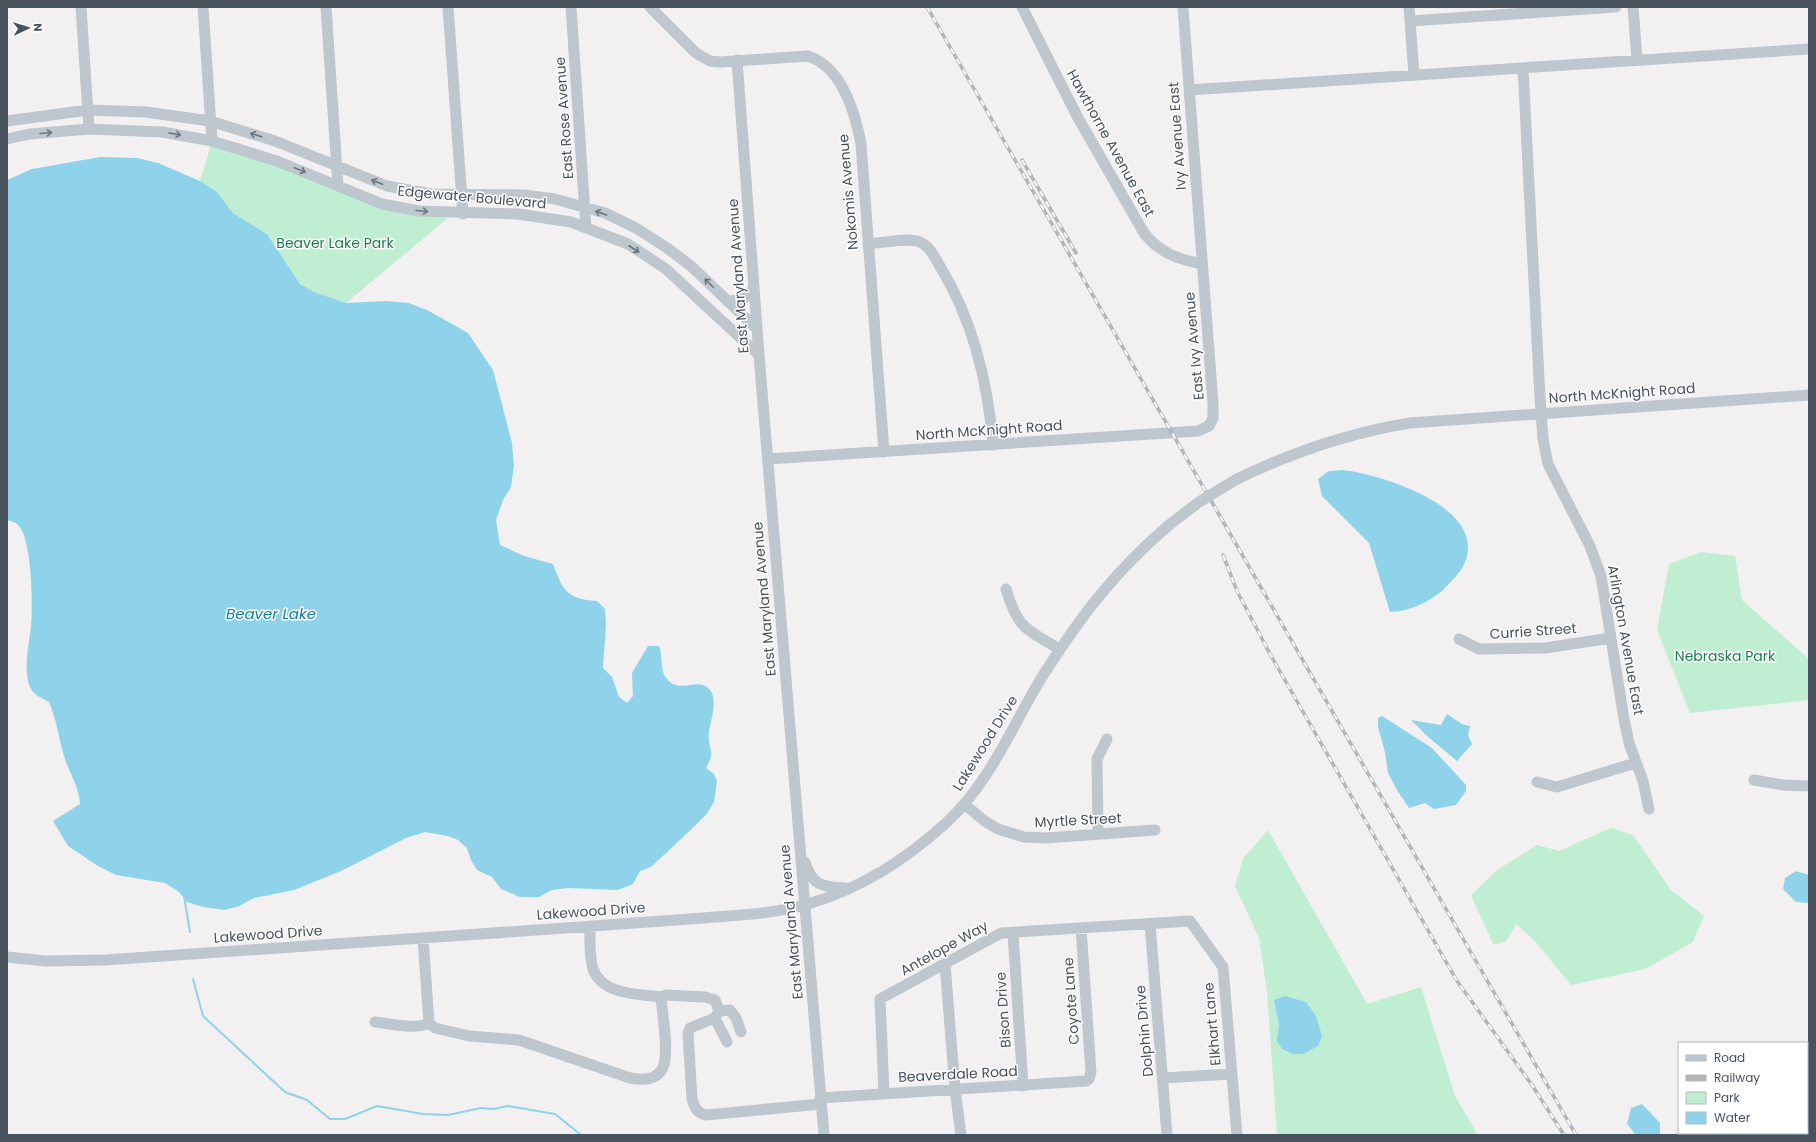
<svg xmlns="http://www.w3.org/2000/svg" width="1816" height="1142" font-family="Poppins,sans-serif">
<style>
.green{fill:#c0eed3}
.water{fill:#8ed3e9}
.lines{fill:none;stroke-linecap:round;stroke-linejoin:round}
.stream{stroke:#8ed3e9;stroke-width:2}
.minor{stroke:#bec6ce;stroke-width:11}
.rail-casing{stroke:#b2b5ba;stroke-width:3.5}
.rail{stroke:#fff;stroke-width:2;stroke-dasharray:6;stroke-linecap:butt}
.minor-bridge{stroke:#bec6ce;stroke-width:11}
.oneway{stroke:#6b757e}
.labels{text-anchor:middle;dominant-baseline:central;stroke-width:3;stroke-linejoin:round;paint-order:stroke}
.street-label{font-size:14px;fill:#48525c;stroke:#fff}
.park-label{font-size:14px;fill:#1a7c4f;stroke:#fff}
.water-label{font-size:15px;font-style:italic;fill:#117ca0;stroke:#fff}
</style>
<rect width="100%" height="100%" fill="#f2f0f0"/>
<!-- green -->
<path class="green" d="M 212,141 C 290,169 367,199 448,218 L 346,303 L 314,292 L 300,284 L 267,234 L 233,213 L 217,192 L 200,181 Z
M 1701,552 L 1735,556 L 1742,600 L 1809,659 L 1809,700 L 1690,713 L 1657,630 L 1669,564 Z
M 1611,828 L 1633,835 L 1671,890 L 1704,916 L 1693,942 L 1645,969 L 1571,985 L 1535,941 L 1516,924 L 1506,942 L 1493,944 L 1471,895 L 1497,870 L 1537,845 L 1559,851 Z
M 1268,830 L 1367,1004 L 1421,987 L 1455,1096 L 1478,1135 L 1277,1135 L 1267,992 L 1259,938 L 1235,886 L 1243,859 Z"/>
<!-- water -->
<path class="water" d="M 100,157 L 137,158 L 158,163 L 200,181 L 217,192 L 233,213 L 267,234 L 300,284 L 314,292 L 346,303 L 386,301 L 409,303 L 429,311 L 468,333 L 493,370 L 512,443 L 514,465 L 511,487 L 503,500 L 496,520 L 500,545 L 524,556 L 553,564 C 563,591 567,599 597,601 L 605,609 L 606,624 L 603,668 L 612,677 L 619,697 L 627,703 L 633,696 L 632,673 L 648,646 L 659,646 C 664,659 658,672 670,682 C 682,692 698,678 708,688 C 720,699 710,720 709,733 C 707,750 717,749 706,768 L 714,774 L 717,781 L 714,802 L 706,815 L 681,839 L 651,867 L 640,871 L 633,884 L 618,890 L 568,888 L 552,890 L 539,897 L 520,897 L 501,889 L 492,877 L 477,870 L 471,860 L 467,848 L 458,840 L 448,836 L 425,832 L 406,838 L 341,871 L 294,890 L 254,898 L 239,906 L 225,910 L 203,907 L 187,902 L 179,892 L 165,883 L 116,875 L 98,866 L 68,846 L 53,821 L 80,804 C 79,787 70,774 65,759 C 59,740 57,721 49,702 C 42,698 33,695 30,687 C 23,670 29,644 31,626 C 33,607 32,537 18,525 C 16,522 10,521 7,520 L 7,180 L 32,169 Z
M 1343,470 C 1384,475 1497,510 1461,570 C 1457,576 1451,581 1447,586 C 1434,600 1409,612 1390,612 L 1369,543 L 1322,496 L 1318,479 L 1329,471 Z
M 1447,714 L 1462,724 L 1470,726 L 1468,735 L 1472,744 L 1457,761 L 1427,736 L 1411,720 L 1441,725 Z
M 1382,716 L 1432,748 L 1466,785 L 1466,791 L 1456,805 L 1434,809 L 1425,803 L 1409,808 L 1397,790 L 1388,773 L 1385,752 L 1378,727 L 1378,718 Z
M 1796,871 L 1809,875 L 1809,903 L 1796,902 L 1783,889 L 1785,878 Z
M 1285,996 L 1306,1002 L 1316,1016 L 1322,1036 L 1318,1046 L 1303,1054 L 1293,1054 L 1282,1049 L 1277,1041 L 1279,1025 L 1274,1000 Z
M 1642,1104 L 1660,1123 L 1660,1135 L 1636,1135 L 1627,1124 L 1631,1108 Z"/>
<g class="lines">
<!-- stream -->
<path class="stream" d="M 184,896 L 190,932
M 193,979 L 203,1016 L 285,1092 L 307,1100 L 330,1119 L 345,1119 L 377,1106 L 423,1114 L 448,1115 L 481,1108 L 494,1109 L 508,1106 L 555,1114 L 581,1135"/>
<!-- minor -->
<path class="minor" d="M 81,7 L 89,129
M 203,7 L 212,141
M 326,7 L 338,186
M 448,7 L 463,214
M 571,7 L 586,228
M 650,7 L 696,53 L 710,61 L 720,62 L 808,56 C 842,67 855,112 861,144 L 884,452
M 1022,7 L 1077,116 L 1144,233 C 1160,253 1177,259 1202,264
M 1409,7 L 1414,75
M 1633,7 L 1637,60
M 1410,21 L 1616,7
M 737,60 L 759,355 L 824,1135
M 1523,68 L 1540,398 L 1543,439 L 1548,464 L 1590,546 L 1601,576 L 1624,719 L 1629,743 L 1643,781 L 1649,809
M 1189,90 L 1809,49
M 7,121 L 88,110 L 146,112 L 210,121 L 275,141 L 387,186 L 431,194 L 524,195 L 555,199 L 605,213 L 636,228 L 667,248 L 691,266 L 757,329
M 7,139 L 30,134 L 89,129 L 162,132 L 212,141 L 277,161 L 382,204 L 419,211 L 518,214 L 571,222 L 628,244 L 666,269 L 759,355
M 868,244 C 882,243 908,237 920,242 C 930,246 935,258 941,268 C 973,321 988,383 993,445
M 727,301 C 741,301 747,299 754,287
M 768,459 L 1198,431 L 1209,426 L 1213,418 L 1213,404 L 1183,7
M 1237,479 C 1293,452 1348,433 1410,423 L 1809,395
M 1006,589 C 1018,629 1025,628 1059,649
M 1459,639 L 1479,649 L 1545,648 L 1611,638
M 1754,780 L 1783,785 L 1809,786
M 1537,782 L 1557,787 L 1635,763
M 964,804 L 986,822 L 998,829 L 1024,837 L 1046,838 L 1155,830
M 1098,834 L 1097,759 L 1107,739
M 805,862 C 812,886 823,887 846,888
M 1150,924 L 1167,1135
M 1013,933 L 1023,1086
M 423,938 L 429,1023 L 435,1028 L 469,1036 L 519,1040 L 630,1078 C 640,1080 654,1081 661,1071 C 671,1059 662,1013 661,997 C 639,994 602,995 593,969 C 589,956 590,940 590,926
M 7,957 L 46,961 L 105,960 C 259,949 412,939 566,928 C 612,925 657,921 703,918 C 738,915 774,914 808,904 C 862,888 905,860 946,823 C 990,783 1012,726 1042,677 C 1080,617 1115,571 1169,525
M 945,964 L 955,1089 L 961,1135
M 661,997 L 666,995 L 705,997 L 715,1000 L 719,1011 L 715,1018 L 690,1028 L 688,1033 L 692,1099 C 695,1108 696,1112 706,1115 L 821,1104
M 719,1011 L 730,1010 L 736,1018 L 741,1032
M 715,1018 L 727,1042
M 375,1022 C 393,1024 413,1030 429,1023
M 1163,1078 L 1231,1074
M 884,1093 L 880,999 L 1001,933 L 1190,921 L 1223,967 L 1237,1135
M 820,1098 L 1086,1081 L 1089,1079 L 1091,1072 L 1081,928
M 1778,1133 L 1779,1135"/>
<defs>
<path id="rail" d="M 927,7 L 1576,1135
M 1022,160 L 1076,253
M 1223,555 L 1237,591 L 1270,654 L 1457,981 L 1532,1085 L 1564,1135"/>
</defs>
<!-- rail casing -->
<use href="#rail" class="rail-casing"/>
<!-- rail -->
<use href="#rail" class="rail"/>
<!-- minor-bridge -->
<path class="minor-bridge" d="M 1169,525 L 1199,502 L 1237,479"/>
</g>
<!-- one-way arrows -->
<defs><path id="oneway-shaft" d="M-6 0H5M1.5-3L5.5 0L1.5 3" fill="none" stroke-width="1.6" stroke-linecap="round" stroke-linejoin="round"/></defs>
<g class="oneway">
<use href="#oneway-shaft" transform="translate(46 133) rotate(-5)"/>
<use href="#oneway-shaft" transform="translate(175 134) rotate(10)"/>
<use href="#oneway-shaft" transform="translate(256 135) rotate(-163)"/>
<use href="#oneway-shaft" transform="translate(300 170) rotate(22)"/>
<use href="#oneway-shaft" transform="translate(377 182) rotate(-159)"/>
<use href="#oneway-shaft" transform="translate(422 211) rotate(5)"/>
<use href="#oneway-shaft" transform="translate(601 213) rotate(-161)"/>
<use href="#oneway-shaft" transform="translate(634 249) rotate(33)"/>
<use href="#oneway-shaft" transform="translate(709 283) rotate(-135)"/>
</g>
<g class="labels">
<!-- street labels -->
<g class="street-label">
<text transform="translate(564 118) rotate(-94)">East Rose Avenue</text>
<text transform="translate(1177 136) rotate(-94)">Ivy Avenue East</text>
<text transform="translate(1111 143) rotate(61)">Hawthorne Avenue East</text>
<text transform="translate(848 192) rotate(-95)">Nokomis Avenue</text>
<text transform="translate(472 197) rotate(5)">Edgewater Boulevard</text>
<text transform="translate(738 276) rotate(-94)">East Maryland Avenue</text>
<text transform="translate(1194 346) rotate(-95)">East Ivy Avenue</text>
<text transform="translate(1622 393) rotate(-4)">North McKnight Road</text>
<text transform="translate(989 430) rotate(-4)">North McKnight Road</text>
<text transform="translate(764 599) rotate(-95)">East Maryland Avenue</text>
<text transform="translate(1533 631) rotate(-4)">Currie Street</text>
<text transform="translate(1626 640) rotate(80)">Arlington Avenue East</text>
<text transform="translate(985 743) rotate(-58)">Lakewood Drive</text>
<text transform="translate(1078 820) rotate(-3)">Myrtle Street</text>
<text transform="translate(591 911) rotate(-4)">Lakewood Drive</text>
<text transform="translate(791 922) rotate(-95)">East Maryland Avenue</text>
<text transform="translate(268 934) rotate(-4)">Lakewood Drive</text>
<text transform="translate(944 948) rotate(-29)">Antelope Way</text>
<text transform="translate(1071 1001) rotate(-94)">Coyote Lane</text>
<text transform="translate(1003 1010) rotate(-94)">Bison Drive</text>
<text transform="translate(1212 1024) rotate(-95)">Elkhart Lane</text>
<text transform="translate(1144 1031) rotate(-95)">Dolphin Drive</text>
<text transform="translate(958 1074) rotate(-3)">Beaverdale Road</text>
</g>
<!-- park labels -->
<g class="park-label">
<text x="335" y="243">Beaver Lake Park</text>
<text x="1725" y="656">Nebraska Park</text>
</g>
<!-- water labels -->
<g class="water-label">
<text x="271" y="613">Beaver Lake</text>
</g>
</g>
<!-- border -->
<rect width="1816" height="1142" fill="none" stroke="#48525c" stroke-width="16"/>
<!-- legend -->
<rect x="1678" y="1042" width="130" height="92" fill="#ffffff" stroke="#b6babe"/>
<rect x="1686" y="1055" width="20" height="6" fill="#bec6ce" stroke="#b6babe"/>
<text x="1714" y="1062" font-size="12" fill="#48525c">Road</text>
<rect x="1686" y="1075" width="20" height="6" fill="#b2b5ba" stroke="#b6babe"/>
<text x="1714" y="1082" font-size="12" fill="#48525c">Railway</text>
<rect x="1686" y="1092" width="20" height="12" fill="#c0eed3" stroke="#b6babe"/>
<text x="1714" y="1102" font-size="12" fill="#48525c">Park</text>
<rect x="1686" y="1112" width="20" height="12" fill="#8ed3e9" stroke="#b6babe"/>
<text x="1714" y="1122" font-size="12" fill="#48525c">Water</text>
<!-- north arrow -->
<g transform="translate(28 28) rotate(86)" stroke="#ffffff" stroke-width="3" paint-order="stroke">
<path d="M0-3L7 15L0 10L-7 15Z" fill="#48525c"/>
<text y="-6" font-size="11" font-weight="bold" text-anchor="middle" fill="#48525c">N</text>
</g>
</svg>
